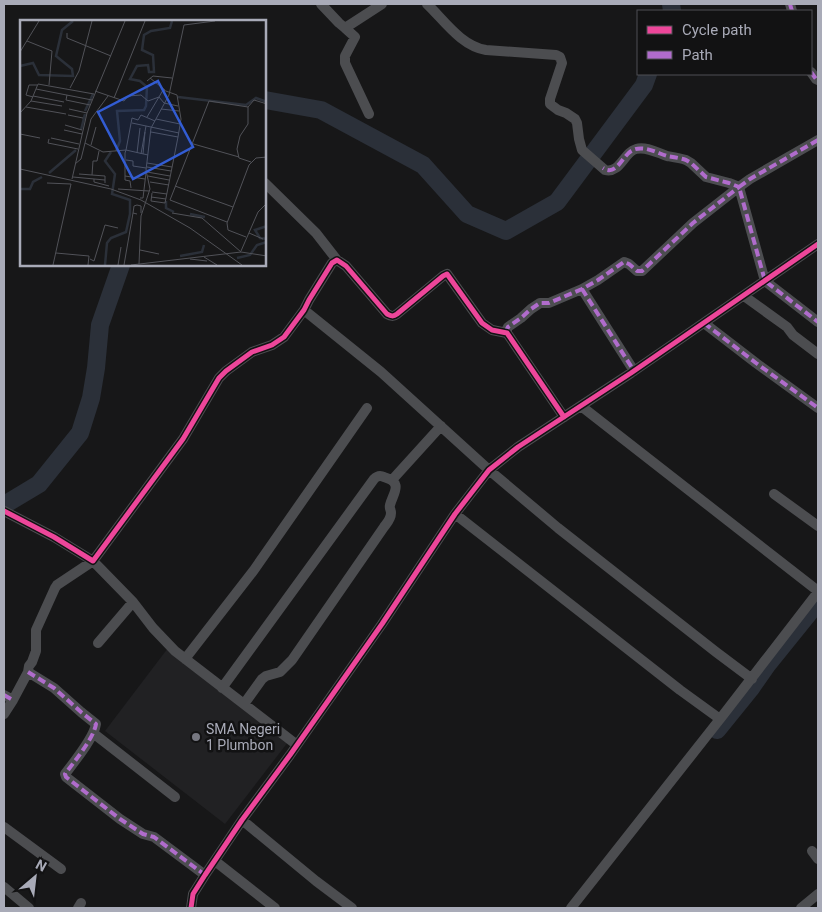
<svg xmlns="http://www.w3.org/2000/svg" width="822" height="912" font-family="Roboto,sans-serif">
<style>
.built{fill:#212123}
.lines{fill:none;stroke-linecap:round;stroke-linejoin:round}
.river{stroke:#2b3039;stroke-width:18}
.street{stroke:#4c4d50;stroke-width:10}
.quiet{stroke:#b06ccc;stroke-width:4;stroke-dasharray:8 4;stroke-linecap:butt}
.cycleway-casing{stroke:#121213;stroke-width:8}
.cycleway{stroke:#ed469a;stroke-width:5}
.poi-dot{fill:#767780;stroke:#121213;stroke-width:2}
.labels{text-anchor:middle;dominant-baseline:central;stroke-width:5;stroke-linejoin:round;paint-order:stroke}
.poi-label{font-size:14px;fill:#a9abb8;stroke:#121213;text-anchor:start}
.inset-river{fill:none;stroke:#2b3039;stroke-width:2.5}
.inset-road{fill:none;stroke:#515258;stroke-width:1}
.view{fill:#325cd3;fill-opacity:0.15;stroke:#325cd3;stroke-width:2.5}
.inset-edge{fill:none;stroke:#a9abb8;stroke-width:2.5}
</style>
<rect width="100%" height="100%" fill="#171718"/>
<!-- built -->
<path class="built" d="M 168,648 L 288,742 L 225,824 L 105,731 Z"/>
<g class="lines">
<!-- river -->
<path class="river" d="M 671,4 L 672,11
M 265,100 L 321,110 L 423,165 L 467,214 L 506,231 L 557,202 L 644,85 L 648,74
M 4,505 L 39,484 L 80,433 L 91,398 L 96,368 L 100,325 L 121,265
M 717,730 L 751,688 L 767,665 L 818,602"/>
<!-- street -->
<path class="street" d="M 321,4 L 339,23 L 345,28 L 382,4
M 427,4 C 444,20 461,46 486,50 L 556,55 L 560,57 L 562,63 L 550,99 L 550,104 L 558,110 L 566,113 L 575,119 L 577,123 L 579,139 L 582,150 L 605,170 C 620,174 624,152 636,149 C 646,146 658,153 667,156 C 673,157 680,158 686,160 L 691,163 L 706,177 L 729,183 L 739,187 L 693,223 L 642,271 L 637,271 L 629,264 L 624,262 L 598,280 L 582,289 L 549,303 L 540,303 L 531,309 L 521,318 L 508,327 L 507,329 L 507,333
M 790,4 L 792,11
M 345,28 L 355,37 L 345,56 L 345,63 L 369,114
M 811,72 L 816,79 L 818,80
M 818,140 L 750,179 L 739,187 L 765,281 L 818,322
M 265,183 L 316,233 L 337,260
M 582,289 L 634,371
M 744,296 L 787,327 L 793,335 L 818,354
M 304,310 L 381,372 L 489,470 L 558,528 L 716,652 L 752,679
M 704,323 L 756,363 L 818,408
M 581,406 L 818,591
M 392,480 L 441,426
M 774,494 L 818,526
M 4,511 L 54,537 L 93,561 L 183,439 L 219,378 L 226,371 L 252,352 L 272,345 L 284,337 L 304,310 L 309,300 L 332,263 L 337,260 L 346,266 L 387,314 C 391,316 393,317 397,314 L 443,276 L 447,274 L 482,323 L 492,330 L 507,333 L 564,417
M 455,514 L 680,690 L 720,719 L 818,592
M 98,643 L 133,602
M 185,659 L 254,570 L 367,408
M 28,672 L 54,688 L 81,712 L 96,724 C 94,738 74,762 65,774 L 66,777 L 120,819 L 143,834 L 154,837 L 205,875
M 222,688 L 374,479 C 377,476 380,475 384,477 C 404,483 393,493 390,505 C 389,509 391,509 391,513 C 391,519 387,523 384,527 L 292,660 L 280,672 L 266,676 L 262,679 L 244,704
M 4,695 L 13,700
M 4,714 L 13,700 L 28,672 L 29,666 L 32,662 L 36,651 L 36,630 L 55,588 L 57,585 L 93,561 L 133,602 L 153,628 L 175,651 L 297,745
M 93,733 L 175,797
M 242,820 L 316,881 L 352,908
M 4,827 L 61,869
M 812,851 L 818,859
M 215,861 L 275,908
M 4,887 L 29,908
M 78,908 L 81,903
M 191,908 L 193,894 L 205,875 L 242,820 L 290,755 L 382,624 L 455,514 L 489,470 L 518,447 L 631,373 L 818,244
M 571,908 L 720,719
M 801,908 L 818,894"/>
<!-- quiet -->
<path class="quiet" d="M 790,4 L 792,11
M 811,72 L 816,79 L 818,80
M 818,140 L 750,179 L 739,187 L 765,281 L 818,322
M 582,289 L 634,371
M 704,323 L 756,363 L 818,408
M 507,333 L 507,329 L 508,327 L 521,318 L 531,309 L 540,303 L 549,303 L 582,289 L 598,280 L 624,262 L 629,264 L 637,271 L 642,271 L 693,223 L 739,187 L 729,183 L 706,177 L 691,163 L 686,160 C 680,158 673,157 667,156 C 657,153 644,145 633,150 C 622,155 617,177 603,168
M 28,672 L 54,688 L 81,712 L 96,724 C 94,738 74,762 65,774 L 66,777 L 120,819 L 143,834 L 154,837 L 205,875
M 4,695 L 13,700"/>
<defs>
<path id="cycleway" d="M 4,511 L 54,537 L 93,561 L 183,439 L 219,378 L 226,371 L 252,352 L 272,345 L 284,337 L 304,310 L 309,300 L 332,263 L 337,260 L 346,266 L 387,314 C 391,316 393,317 397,314 L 443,276 L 447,274 L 482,323 L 492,330 L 507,333 L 564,417
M 191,908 L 193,894 L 205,875 L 242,820 L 290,755 L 382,624 L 455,514 L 489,470 L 518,447 L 631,373 L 818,244"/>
</defs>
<!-- cycleway casing -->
<use href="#cycleway" class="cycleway-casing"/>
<!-- cycleway -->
<use href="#cycleway" class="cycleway"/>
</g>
<!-- markers -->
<circle class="poi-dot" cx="196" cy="737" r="5"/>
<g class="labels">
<!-- poi labels -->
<g class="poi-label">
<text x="206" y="729">SMA Negeri<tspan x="206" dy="16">1 Plumbon</tspan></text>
</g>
</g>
<!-- overview -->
<g transform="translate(20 20)">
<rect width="246" height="246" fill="#171718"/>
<path class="inset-river" d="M 0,46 L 13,43 L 19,55 L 53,56 L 52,49 L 36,36 L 42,10 L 53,1M 158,77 L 226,85 L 236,78 L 247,82M 65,91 L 73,74M 61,110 L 65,94M 96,131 L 100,121 L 97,91 L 124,90 L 126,86 L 127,67 L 120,61 L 110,59 L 117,46 L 128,45 L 129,52 L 134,52 L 133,35 L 122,30 L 124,15 L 131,11 L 150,8 L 152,1M 29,153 L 56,130M 0,169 L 10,169 L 13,162 L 22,157M 146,181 L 146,188 L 154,192M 170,194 L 185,197M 247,206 L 235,210 L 240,218 L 247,219M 160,236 L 182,232 L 184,225M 217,238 L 230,235 L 237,225 L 247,222M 85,245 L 87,223 L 91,218 L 106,212 L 110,194 L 110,180 L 92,174 L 95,154 L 85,141 L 91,132"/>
<path class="inset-road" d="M 47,13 L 47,18 L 91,36M 7,21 L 32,31 L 29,65M 0,32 L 19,1M 130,58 L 145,70M 127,61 L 133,56 L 152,58M 50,68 L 59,51 L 72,1M 16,69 L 72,80M 75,71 L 104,81 L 108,76 L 121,75 L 128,81 L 139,77 L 127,97M 47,75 L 46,80 L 70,85M 13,76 L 44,82M 13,77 L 6,75 L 9,65 L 17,65M 94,78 L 125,1M 11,81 L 42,86M 6,87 L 46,94M 228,87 L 228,104 L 220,116 L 217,129 L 219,138 L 231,142M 49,89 L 67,93M 141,89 L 159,91M 0,93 L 11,81 L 18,64 L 74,74M 48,95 L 63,98M 136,99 L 160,104M 112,103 L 159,113M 45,105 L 62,110M 44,110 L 62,114M 131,112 L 158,117 L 161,99 L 157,75 L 143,70 L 139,77 L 144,83 L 158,86M 0,114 L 20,118M 31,118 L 59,124M 29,119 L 28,123 L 58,129M 65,123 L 83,132 L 106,130 L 112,98 L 118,100 L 121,95 L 135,101M 170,123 L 219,137M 71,125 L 76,107M 117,133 L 120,108M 121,134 L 126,106M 123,134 L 125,112M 106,140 L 113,141 L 113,146 L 126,148M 127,143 L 152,147M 55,144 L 61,139 L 71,99 L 88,76M 127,147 L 151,151M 0,149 L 91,169 L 121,180 L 170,208 L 222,245M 127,152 L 150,156M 59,154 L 85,156 L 85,160M 72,155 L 73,141 L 77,141 L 79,131M 105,156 L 125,159M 128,156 L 149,160M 53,157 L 85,160 L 85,163M 52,159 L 67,93 L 105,1M 74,159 L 74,162 L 89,166M 130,162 L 149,165M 27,163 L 51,164M 155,166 L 213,187M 111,168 L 110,161 L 105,160 L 105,133 L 106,130 L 128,135M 98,169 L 129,171M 132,172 L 147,174M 132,173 L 131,181 L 145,183 L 158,117M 131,177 L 146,179M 120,178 L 123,178 L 126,153M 113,193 L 114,186 L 117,185 L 121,186 L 121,193M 152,193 L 182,198 L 221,232M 207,202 L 150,180 L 189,81 L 228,87 L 234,80 L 247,84M 229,213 L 243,219M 226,217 L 208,210 L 207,203 L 229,145 L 236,138 L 247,137M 120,230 L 139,234M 221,231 L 238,192 L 247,183M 36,233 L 69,236 L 68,245M 184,237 L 197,245M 70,239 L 74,241 L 85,205 L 98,208M 170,239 L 187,241M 119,244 L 121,196 L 130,169 L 126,150 L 131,108 L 149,75 L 164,5 L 195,1M 33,245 L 51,164M 98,245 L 101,227M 104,245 L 113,193 L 117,194M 111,245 L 221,232 L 247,236"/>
<path class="view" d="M 138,61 L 173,127 L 113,159 L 78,92 Z"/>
<rect width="246" height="246" class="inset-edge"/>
</g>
<!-- border -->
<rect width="822" height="912" fill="none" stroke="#a9abb8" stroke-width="10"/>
<!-- legend -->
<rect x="637" y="10" width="175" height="65" fill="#121213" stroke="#4e4f55"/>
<rect x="647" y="26" width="25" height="8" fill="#ed469a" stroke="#4e4f55"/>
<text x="682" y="35" font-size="15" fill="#a9abb8">Cycle path</text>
<rect x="647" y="51" width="25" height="8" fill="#b06ccc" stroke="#4e4f55"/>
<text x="682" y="60" font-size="15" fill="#a9abb8">Path</text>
<!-- north arrow -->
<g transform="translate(35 877) rotate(28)" stroke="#121213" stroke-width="4" paint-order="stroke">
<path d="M0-4L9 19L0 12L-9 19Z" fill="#a9abb8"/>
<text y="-8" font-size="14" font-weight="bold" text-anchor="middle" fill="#a9abb8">N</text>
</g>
</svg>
